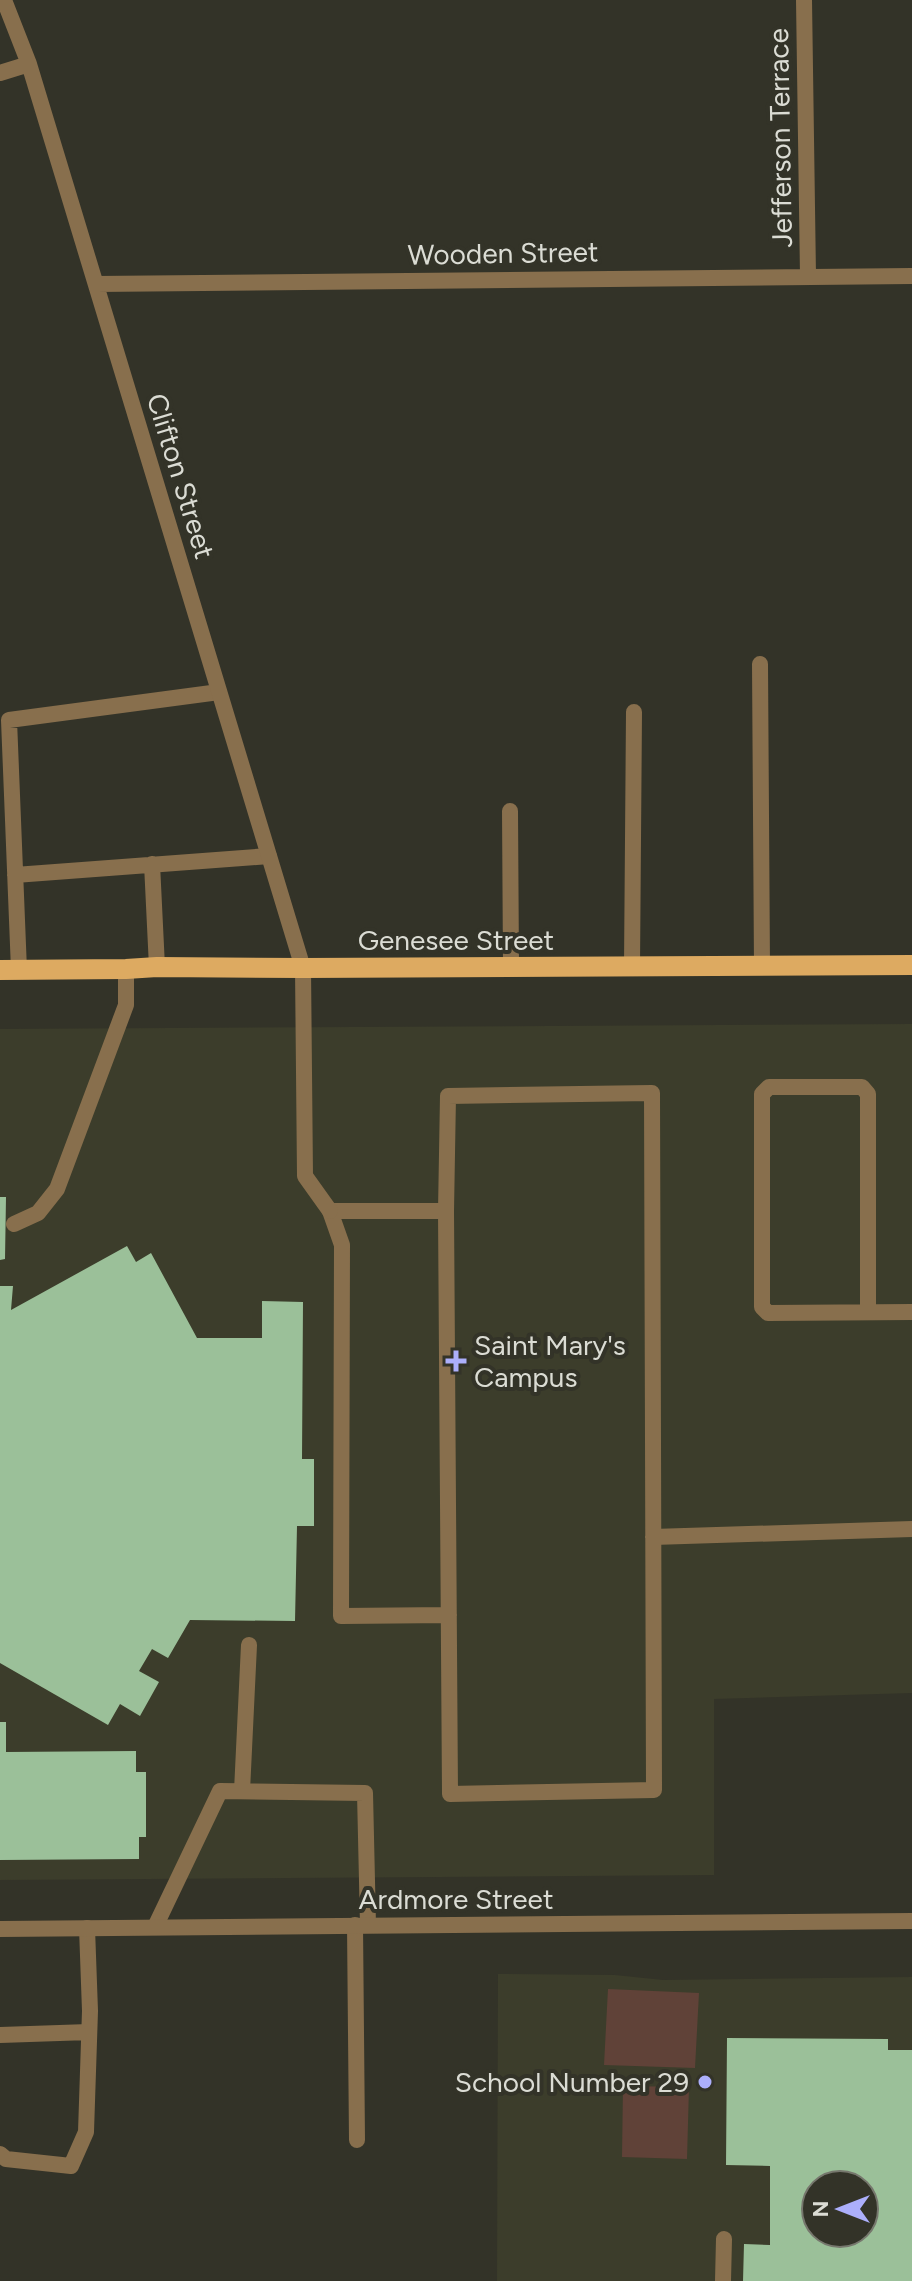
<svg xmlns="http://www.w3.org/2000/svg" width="912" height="2281" font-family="Figtree,sans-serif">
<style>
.built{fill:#3c3d2b;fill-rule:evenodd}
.green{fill:#604238}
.building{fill:#9bc099;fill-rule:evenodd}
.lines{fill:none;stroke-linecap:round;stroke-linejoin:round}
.service{stroke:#886f4d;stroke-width:16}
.minor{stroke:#886f4d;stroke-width:16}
.primary{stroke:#ddaa61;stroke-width:20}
.poi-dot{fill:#acaffb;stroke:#333328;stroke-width:3}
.labels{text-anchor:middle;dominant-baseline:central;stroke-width:8;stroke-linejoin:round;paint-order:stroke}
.street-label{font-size:28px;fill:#dbdcd4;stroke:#333328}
.poi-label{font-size:28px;fill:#dbdcd4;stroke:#333328;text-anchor:start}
</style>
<rect width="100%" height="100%" fill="#333328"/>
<!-- built -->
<path class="built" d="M 912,1024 L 912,1693 L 714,1699 L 714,1875 L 0,1880 L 0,1029 Z
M 498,1974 L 615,1975 L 663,1980 L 912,1977 L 912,2281 L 497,2281 ZM 816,2185 L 864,2185 L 864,2233 L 816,2233 Z"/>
<!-- green -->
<path class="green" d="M 608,1989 L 699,1993 L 695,2068 L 604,2065 Z
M 623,2086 L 689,2087 L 687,2159 L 622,2157 Z"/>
<!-- building -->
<path class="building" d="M 0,1197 L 6,1197 L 5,1259 L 0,1260 Z
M 127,1246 L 136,1262 L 151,1253 L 197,1338 L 262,1338 L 262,1301 L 303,1302 L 302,1459 L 314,1459 L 314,1526 L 297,1526 L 295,1621 L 190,1620 L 168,1658 L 152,1649 L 139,1671 L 159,1682 L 140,1716 L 120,1704 L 108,1725 L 0,1663 L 0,1286 L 13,1286 L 11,1310 Z
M 0,1722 L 6,1722 L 6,1752 L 136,1751 L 136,1772 L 146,1772 L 146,1837 L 139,1837 L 139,1859 L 0,1860 Z
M 727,2038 L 888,2039 L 888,2050 L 912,2050 L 912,2281 L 743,2281 L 744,2244 L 770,2245 L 770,2166 L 726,2165 ZM 816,2185 L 864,2185 L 864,2233 L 816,2233 Z"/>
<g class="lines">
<!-- service -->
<path class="service" d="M 760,664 L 762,966
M 510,811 L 511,967
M 152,864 L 157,967
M 15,875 L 269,856
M 632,966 L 634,712
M 19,970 L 9,720 L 219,692
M 652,1093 L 654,1790 L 450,1794 L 446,1211 L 448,1096 Z
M 446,1211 L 330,1211 L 342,1245 L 341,1616 L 449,1615
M 14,1224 L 38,1213 L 57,1189 L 126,1005 L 126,969
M 868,1312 L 868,1094 L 862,1087 L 769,1087 L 762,1094 L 762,1307 L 768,1313 L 912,1312
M 653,1537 L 912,1529
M 242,1791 L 249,1645
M 355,1925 L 357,2140
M 155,1927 L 220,1791 L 365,1793 L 368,1925
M 0,2035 L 89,2032
M 0,2154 L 6,2159 L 71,2166 L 86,2132 L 90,2011 L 87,1928
M 723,2281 L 724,2239"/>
<!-- minor -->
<path class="minor" d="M 4,0 L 29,64 L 303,968 L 305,1176 L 330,1211
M 804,0 L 808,276
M 0,73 L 29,64
M 96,284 L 912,276
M 0,1929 L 912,1921"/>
<!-- primary -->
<path class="primary" d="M 0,970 L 126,969 L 157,967 L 303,968 L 912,965"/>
</g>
<!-- markers -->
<g class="poi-dot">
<path d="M452 1349h8v8h8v8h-8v8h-8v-8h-8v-8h8z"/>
<circle cx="705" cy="2082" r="8"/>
</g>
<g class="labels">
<!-- street labels -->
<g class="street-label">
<text transform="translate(780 138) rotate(-91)">Jefferson Terrace</text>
<text transform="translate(503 253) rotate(-1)">Wooden Street</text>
<text transform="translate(181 476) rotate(73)">Clifton Street</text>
<text x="456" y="940">Genesee Street</text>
<text x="456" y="1899">Ardmore Street</text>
</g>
<!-- poi labels -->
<g class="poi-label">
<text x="474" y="1345">Saint Mary's<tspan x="474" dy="32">Campus</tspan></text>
<text x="689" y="2082" text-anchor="end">School Number 29</text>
</g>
</g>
<!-- north arrow -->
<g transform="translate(840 2209) rotate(270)"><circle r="38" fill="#333328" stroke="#76776d" stroke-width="2"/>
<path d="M0-6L14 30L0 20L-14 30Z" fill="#acaffb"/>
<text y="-12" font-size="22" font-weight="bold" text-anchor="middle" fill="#dbdcd4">N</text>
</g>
</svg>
